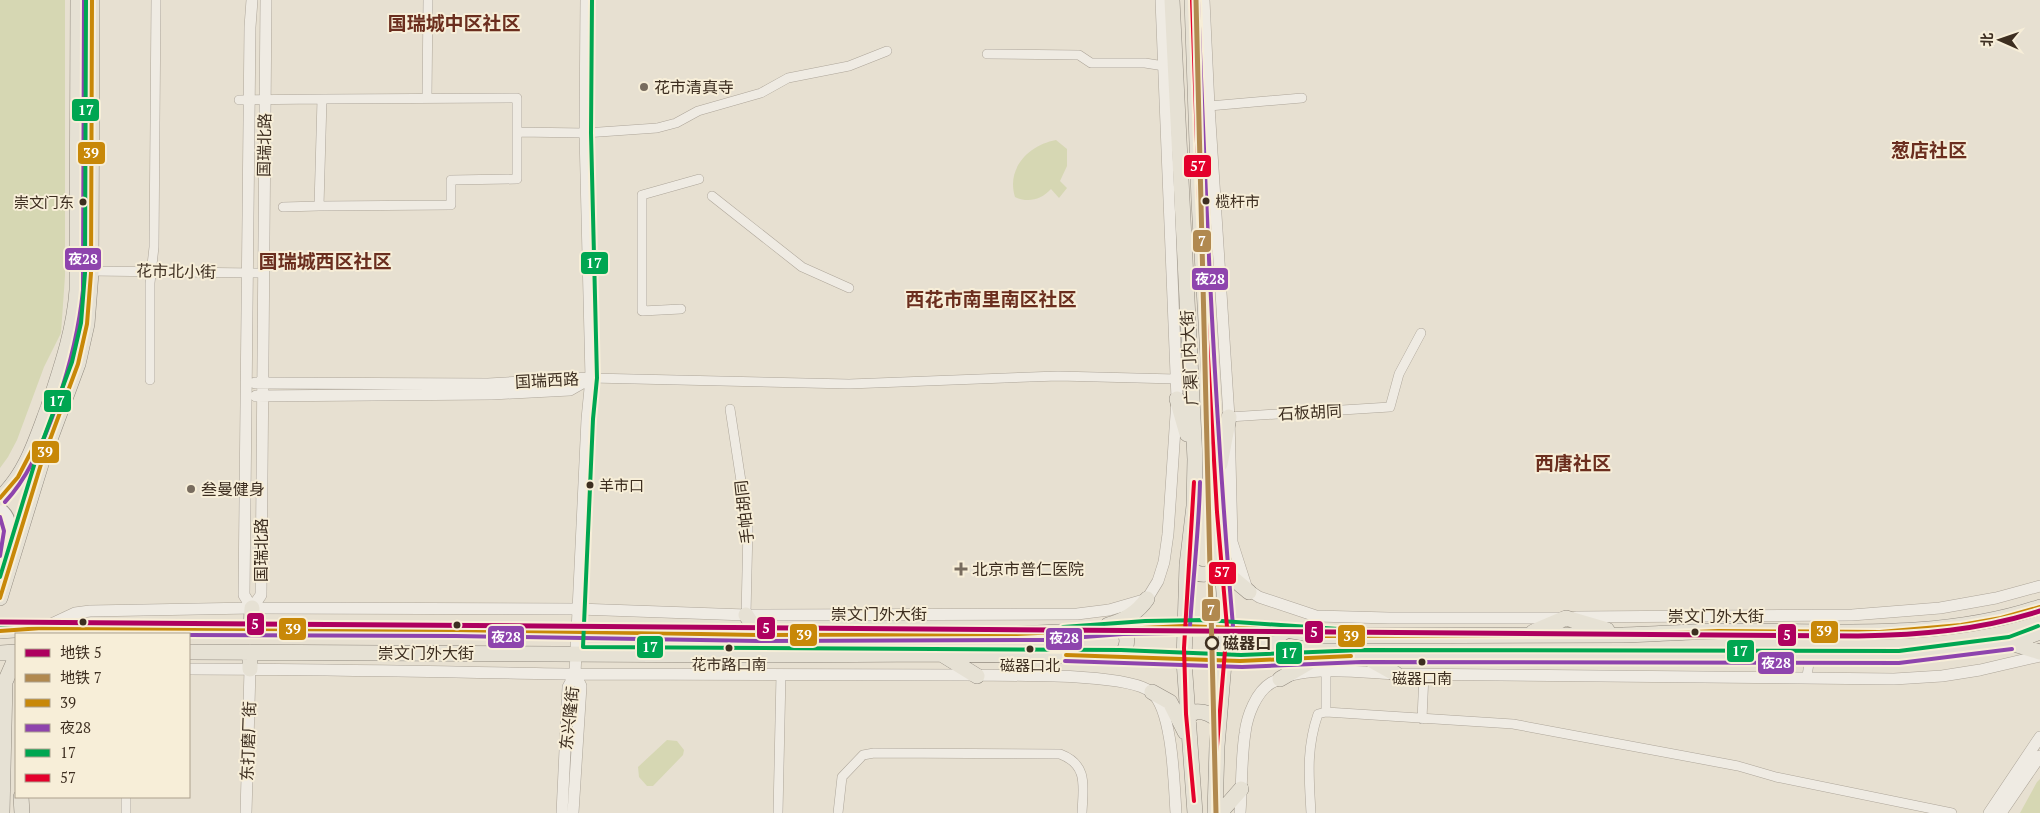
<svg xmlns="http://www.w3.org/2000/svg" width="2040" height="813" font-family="'PT Serif','Noto Sans SC',serif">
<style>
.green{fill:#d6d7b3}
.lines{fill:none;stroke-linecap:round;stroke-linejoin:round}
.minor-casing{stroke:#ada599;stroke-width:10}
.tertiary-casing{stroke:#ada599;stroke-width:12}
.secondary-casing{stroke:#9c958a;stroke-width:14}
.primary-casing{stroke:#928b80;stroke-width:16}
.minor{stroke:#efebe3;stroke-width:9}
.tertiary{stroke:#efebe3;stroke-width:11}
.secondary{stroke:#efebe3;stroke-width:12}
.primary{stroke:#e6e1d4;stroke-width:15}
.bus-1-casing{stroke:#f7eed8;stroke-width:8}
.bus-2-casing{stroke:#f7eed8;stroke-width:8}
.bus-3-casing{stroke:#f7eed8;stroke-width:8}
.bus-4-casing{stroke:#f7eed8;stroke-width:8}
.bus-1{stroke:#c88808;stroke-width:4}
.bus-2{stroke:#8e44ad;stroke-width:4}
.bus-3{stroke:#00a651;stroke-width:4}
.bus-4{stroke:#e4002b;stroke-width:4}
.metro-1-casing{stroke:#f7eed8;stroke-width:9}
.metro-2-casing{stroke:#f7eed8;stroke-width:9}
.metro-1{stroke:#ae005f;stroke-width:5}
.metro-2{stroke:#b1894f;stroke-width:5}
.poi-dot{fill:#786c5e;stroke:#f7eed8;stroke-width:2}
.bus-dot{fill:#3d2e20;stroke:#f7eed8;stroke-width:2}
.stop-dot{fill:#f7eed8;stroke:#3d2e20;stroke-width:2.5}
.labels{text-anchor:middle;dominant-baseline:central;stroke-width:4;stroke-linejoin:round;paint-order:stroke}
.bus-label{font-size:15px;fill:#3d2e20;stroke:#f7eed8}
.poi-label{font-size:16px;fill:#3d2e20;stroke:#f7eed8;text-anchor:start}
.street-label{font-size:16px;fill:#3d2e20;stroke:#f7eed8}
.stop-label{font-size:16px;font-weight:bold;fill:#3d2e20;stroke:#f7eed8;text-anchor:start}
.quarter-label{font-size:19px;font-weight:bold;fill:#6b2e1e;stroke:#f7eed8}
.line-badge{stroke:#f7eed8;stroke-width:2}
.badge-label{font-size:14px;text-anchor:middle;font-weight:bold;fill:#fff}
</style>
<rect width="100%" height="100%" fill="#e7e0d1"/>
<!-- green -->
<path class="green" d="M 0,0 L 65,0 L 65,276 L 61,333 L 44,367 L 17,440 L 8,457 L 0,468 Z
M 1056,140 L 1067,149 L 1067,166 L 1060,181 L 1067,188 L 1059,198 L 1051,189 C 1041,200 1028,203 1015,197 C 1006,168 1029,145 1056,140 Z
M 667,740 L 677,741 L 684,750 L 683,755 L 653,786 L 647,786 L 639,777 L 638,767 Z
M 2040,779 L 2040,813 L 2020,813 L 2037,782 Z"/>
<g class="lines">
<defs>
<path id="minor" d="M 987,54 L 1079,55 L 1091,63 L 1145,63 L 1164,66
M 427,98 L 428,0
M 239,100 L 322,99
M 1209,106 L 1302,98
M 517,132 L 517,98 L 322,99 L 319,206 L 451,205 L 451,180 L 517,179 L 517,132 L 585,133 L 657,128 L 676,123 L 698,111 L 761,93 L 788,78 L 849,66 L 887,51
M 712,196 L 802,267 L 849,288
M 283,207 L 319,206
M 91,271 L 261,273
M 681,309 L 642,311 L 642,195 L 699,179
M 591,378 L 849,384 L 1058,376 L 1176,379
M 150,380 L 150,283 L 154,247 L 156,0
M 730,409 L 748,527 L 746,615
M 1229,417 L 1390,407 L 1399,374 L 1421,333
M 1326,671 L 1326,712 L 1513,724 L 1738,766 L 1776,777 L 1952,813
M 1807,676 L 1810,657
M 1422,719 L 1424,674
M 126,813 L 126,797
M 778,813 L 781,674
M 838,813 L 842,777 L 863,755 L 874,753 L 1060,754 C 1089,765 1083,787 1082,813
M 1311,813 C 1309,777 1306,749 1318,714 L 1326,712"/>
<path id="tertiary" d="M 252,0 L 250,27 L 244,595 L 252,608 L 261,595 L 266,0
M 1204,0 L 1209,106 L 1229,417 L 1232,542 L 1247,589 L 1259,597 L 1316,616 L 1389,618 L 1560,618
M 255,383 L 488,384 L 589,378
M 256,396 L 492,394 L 570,390 L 591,378
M 1576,617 L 1852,615 L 1940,608 L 1996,598 L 2040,586
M 45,627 L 75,613 L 90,611 L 252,608 L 578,609 L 746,615 L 1077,614 L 1109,610 L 1147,599 L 1158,581 L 1164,562 L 1168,534 L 1177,399 L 1161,0
M 189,669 C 317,669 445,672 572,674 C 704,675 836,675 967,675 C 1002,676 1127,672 1151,692 C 1173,709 1174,785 1176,813
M 246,813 L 250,669
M 562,813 L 568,687 L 575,674 L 587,419 L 591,378 L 585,133 L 586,0
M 573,813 L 581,686 L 575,674
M 1240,813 C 1242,786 1241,759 1245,733 C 1247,716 1256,692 1271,683 C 1304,664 1358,672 1396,674 L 1894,679 L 1942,676 L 1980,670 L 2040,656
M 1989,813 L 2040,737
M 2001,813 L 2040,756"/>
<path id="secondary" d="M 0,509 C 16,520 7,537 5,553 C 4,559 4,566 4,573"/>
<path id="primary" d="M 1172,0 L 1195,459 L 1194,506 L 1187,565 L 1184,661 L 1195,813
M 1192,0 L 1199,201 L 1217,512 L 1227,627 L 1217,746 L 1215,813
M 1177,399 L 1187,434
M 1220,464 L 1229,417
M 0,498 C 26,474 36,440 48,408 C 61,368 74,331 77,290 L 78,0
M 1187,565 C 1198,578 1210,577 1221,564 L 1231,577 L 1249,592
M 0,598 L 42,461 L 78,364 L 87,324 L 91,273 L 92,0
M 746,615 L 759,635
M 1108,625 C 1123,621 1138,612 1147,599
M 251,630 L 252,608
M 1287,630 L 1281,634 L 1276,643 L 1280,655 L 1288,660
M 0,631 L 42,628 L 456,630 L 759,635 L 1017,634 L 1184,626 L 1287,630 L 1321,636 C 1421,635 1522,636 1623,635 C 1655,634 1686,632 1718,631 C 1825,630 1937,642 2040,607
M 1533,632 L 1566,618 L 1607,630
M 2011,643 L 2040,652
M 189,652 L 748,655 L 941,654 L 1121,656 L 1184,661 L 1225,661 L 1288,660 L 1362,656 L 1899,657 L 1942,653 L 2011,643 L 2040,632
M 0,653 L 16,652
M 943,655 L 977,676
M 1121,656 C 1128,646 1129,638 1123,628
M 1364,656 L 1396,674
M 250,669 L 250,652
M 1280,679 L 1311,661
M 1152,692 L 1170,702 L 1185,732
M 1187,719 L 1194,712 C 1205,711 1211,714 1219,721
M 21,797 L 22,813
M 2,813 L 5,682 L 16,657
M 1220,813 L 1241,789"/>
</defs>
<!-- minor casing -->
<use href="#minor" class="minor-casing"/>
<!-- tertiary casing -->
<use href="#tertiary" class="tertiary-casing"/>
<!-- secondary casing -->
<use href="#secondary" class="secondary-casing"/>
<!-- primary casing -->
<use href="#primary" class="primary-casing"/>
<!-- minor -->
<use href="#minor" class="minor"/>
<!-- tertiary -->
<use href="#tertiary" class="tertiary"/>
<!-- secondary -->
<use href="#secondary" class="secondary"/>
<!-- primary -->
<use href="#primary" class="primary"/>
<defs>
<path id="bus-1" d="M 0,498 L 18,477 L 32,450
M 0,598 L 42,461 L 78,364 L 87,324 L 91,273 L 92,0
M 0,631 L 42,628 L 456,630 L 759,635 L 1017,634 L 1184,626 L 1287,630 L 1321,636 L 1623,635 L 1718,631 L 1880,632 L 1961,625 L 2001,618 L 2040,607
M 1066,655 L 1240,661 L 1351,656"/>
<path id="bus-2" d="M 5,502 C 47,458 77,351 83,290 L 84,0
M 0,517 L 4,531 L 0,556
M 1190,626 C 1193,578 1199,530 1200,482
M 189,635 L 456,636 L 759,641 L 1045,640 L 1123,634 L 1230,632 L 1233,626 C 1215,418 1206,209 1198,0
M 1065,661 L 1242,667 L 1362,662 L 1899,663 L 2012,649"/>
<path id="bus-3" d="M 592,0 L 591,133 L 597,378 L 593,419 L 583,647 L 1121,650 L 1241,655 L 1362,650 L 1899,651 L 2009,637 L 2038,626
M 0,577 L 36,459 L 72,362 L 81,323 L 85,273 L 86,0
M 0,625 L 42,622 L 604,626
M 1063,627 L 1145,621 L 1207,620 L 1353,630"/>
<path id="bus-4" d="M 1192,0 L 1199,201 L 1217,512 L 1227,627 L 1217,746 L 1215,813
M 1194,482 L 1184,648 L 1186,714 L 1194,801"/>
</defs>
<!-- bus-1 casing -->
<use href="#bus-1" class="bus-1-casing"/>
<!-- bus-2 casing -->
<use href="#bus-2" class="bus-2-casing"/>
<!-- bus-3 casing -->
<use href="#bus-3" class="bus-3-casing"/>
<!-- bus-4 casing -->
<use href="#bus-4" class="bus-4-casing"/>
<!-- bus-1 -->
<use href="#bus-1" class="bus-1"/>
<!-- bus-2 -->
<use href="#bus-2" class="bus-2"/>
<!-- bus-3 -->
<use href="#bus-3" class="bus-3"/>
<!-- bus-4 -->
<use href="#bus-4" class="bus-4"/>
<defs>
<path id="metro-1" d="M 0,622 L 1858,636 C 1920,635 1980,630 2040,611"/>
<path id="metro-2" d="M 1196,0 L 1216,813"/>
</defs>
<!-- metro-1 casing -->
<use href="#metro-1" class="metro-1-casing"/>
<!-- metro-2 casing -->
<use href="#metro-2" class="metro-2-casing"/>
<!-- metro-1 -->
<use href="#metro-1" class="metro-1"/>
<!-- metro-2 -->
<use href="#metro-2" class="metro-2"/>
</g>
<!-- markers -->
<g class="poi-dot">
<circle cx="644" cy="87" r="5"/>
<circle cx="191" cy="489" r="5"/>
<path d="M958.5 561.5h5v5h5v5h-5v5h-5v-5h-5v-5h5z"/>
</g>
<g class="bus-dot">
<circle cx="1206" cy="201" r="4.5"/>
<circle cx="83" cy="202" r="4.5"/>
<circle cx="590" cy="485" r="4.5"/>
<circle cx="83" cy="622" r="4.5"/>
<circle cx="457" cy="625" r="4.5"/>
<circle cx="1695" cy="632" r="4.5"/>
<circle cx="729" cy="648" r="4.5"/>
<circle cx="1030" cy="649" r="4.5"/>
<circle cx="1422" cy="662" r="4.5"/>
</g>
<circle class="stop-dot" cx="1212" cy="643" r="6"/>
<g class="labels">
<!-- bus labels -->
<g class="bus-label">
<text x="1215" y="201" text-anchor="start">榄杆市</text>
<text x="74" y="202" text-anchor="end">崇文门东</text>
<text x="599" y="485" text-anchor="start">羊市口</text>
<text x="729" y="664">花市路口南</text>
<text x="1030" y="665">磁器口北</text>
<text x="1422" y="678">磁器口南</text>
</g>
<!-- poi labels -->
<g class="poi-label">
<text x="654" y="87">花市清真寺</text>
<text x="201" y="489">叁曼健身</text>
<text x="972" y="569">北京市普仁医院</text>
</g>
<!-- street labels -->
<g class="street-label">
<text transform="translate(264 145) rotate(-89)">国瑞北路</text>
<text transform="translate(176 271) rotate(1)">花市北小街</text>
<text transform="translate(1189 358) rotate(-93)">广渠门内大街</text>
<text transform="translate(547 380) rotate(-3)">国瑞西路</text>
<text transform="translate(1310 412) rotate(-3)">石板胡同</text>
<text transform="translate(744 512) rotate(-96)">手帕胡同</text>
<text transform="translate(261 550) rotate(-90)">国瑞北路</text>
<text x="879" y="614">崇文门外大街</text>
<text x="1716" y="616">崇文门外大街</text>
<text x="426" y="653">崇文门外大街</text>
<text transform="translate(569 718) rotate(-84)">东兴隆街</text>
<text transform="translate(248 741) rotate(-88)">东打磨厂街</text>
</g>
<!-- stop labels -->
<g class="stop-label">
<text x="1223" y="643">磁器口</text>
</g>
<!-- quarter labels -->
<g class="quarter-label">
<text x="454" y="22">国瑞城中区社区</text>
<text x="1929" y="149">葱店社区</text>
<text x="325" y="260">国瑞城西区社区</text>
<text x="991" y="298">西花市南里南区社区</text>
<text x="1573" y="462">西唐社区</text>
</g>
</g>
<g class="line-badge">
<rect x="71" y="98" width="29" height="24" rx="5" fill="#00a651"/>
<rect x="77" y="141" width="29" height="24" rx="5" fill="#c88808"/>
<rect x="1183" y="154" width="29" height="24" rx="5" fill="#e4002b"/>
<rect x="1192" y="229" width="20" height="24" rx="5" fill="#b1894f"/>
<rect x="64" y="247" width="38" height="24" rx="5" fill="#8e44ad"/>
<rect x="580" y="251" width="29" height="24" rx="5" fill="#00a651"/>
<rect x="1191" y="267" width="38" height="24" rx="5" fill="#8e44ad"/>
<rect x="43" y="389" width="29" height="24" rx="5" fill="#00a651"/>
<rect x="31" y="440" width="29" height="24" rx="5" fill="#c88808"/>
<rect x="1208" y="561" width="29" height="24" rx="5" fill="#e4002b"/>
<rect x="1201" y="598" width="20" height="24" rx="5" fill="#b1894f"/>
<rect x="246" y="612" width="19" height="24" rx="5" fill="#ae005f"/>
<rect x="756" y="616" width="20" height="24" rx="5" fill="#ae005f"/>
<rect x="278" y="617" width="29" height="24" rx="5" fill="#c88808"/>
<rect x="1810" y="620" width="29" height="24" rx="5" fill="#c88808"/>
<rect x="1304" y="620" width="20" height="24" rx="5" fill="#ae005f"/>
<rect x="789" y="623" width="29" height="24" rx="5" fill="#c88808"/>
<rect x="1777" y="623" width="20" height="24" rx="5" fill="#ae005f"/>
<rect x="1337" y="624" width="29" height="24" rx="5" fill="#c88808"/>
<rect x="487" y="625" width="38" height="24" rx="5" fill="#8e44ad"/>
<rect x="1045" y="627" width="38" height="24" rx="5" fill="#8e44ad"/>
<rect x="636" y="635" width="28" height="24" rx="5" fill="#00a651"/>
<rect x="1726" y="639" width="29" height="24" rx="5" fill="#00a651"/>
<rect x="1275" y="641" width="28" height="24" rx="5" fill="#00a651"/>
<rect x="1757" y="651" width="38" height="24" rx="5" fill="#8e44ad"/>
</g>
<g class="badge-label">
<text x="86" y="115">17</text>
<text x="91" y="158">39</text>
<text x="1198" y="171">57</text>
<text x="1202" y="246">7</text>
<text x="83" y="264">夜28</text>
<text x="594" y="268">17</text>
<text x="1210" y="284">夜28</text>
<text x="57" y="406">17</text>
<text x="45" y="457">39</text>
<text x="1222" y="577">57</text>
<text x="1211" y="615">7</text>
<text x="255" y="629">5</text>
<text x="766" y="633">5</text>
<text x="293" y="634">39</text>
<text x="1824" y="636">39</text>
<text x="1314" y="637">5</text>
<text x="804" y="640">39</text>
<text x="1787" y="640">5</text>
<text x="1351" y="641">39</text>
<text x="506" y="642">夜28</text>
<text x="1064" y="643">夜28</text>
<text x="650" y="652">17</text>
<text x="1740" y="656">17</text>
<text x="1289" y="658">17</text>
<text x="1776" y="668">夜28</text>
</g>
<!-- legend -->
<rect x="15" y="633" width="175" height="165" fill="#f7eed8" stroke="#ada18e"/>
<rect x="25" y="649" width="25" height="8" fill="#ae005f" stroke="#ada18e"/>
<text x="60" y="658" font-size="15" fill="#3d2e20">地铁 5</text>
<rect x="25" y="674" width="25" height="8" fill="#b1894f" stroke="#ada18e"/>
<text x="60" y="683" font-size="15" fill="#3d2e20">地铁 7</text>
<rect x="25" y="699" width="25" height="8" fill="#c88808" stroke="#ada18e"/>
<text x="60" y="708" font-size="15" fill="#3d2e20">39</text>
<rect x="25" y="724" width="25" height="8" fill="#8e44ad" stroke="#ada18e"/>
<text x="60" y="733" font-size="15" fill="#3d2e20">夜28</text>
<rect x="25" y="749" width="25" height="8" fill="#00a651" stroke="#ada18e"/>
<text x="60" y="758" font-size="15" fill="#3d2e20">17</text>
<rect x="25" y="774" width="25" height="8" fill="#e4002b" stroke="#ada18e"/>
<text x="60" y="783" font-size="15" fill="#3d2e20">57</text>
<!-- north arrow -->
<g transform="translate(2000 40) rotate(272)" stroke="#f7eed8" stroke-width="4" paint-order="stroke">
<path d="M0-4L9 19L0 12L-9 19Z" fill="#3d2e20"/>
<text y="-8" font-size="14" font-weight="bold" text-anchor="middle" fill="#3d2e20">北</text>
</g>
</svg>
